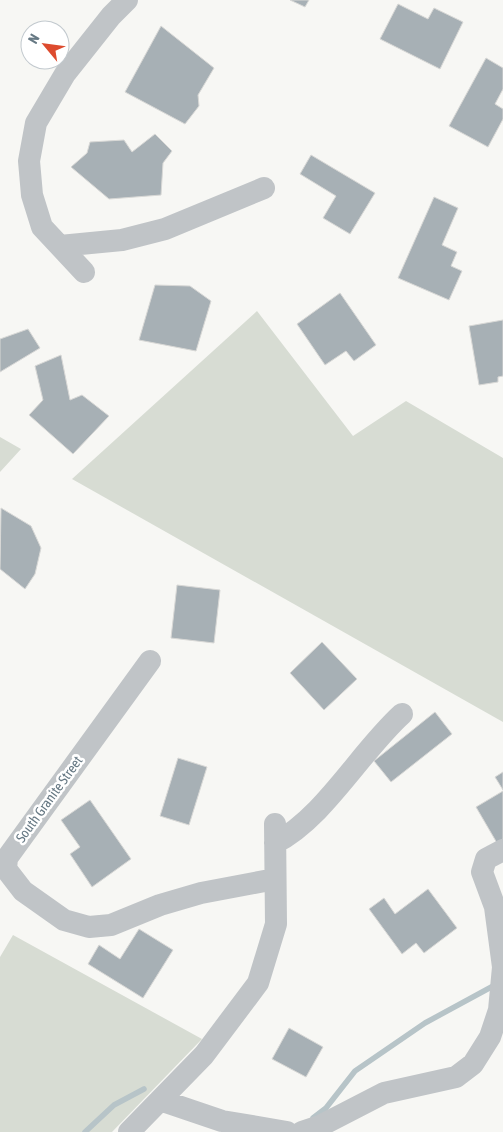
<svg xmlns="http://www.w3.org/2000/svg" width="503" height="1132" font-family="'Asap Condensed',sans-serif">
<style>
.green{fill:#d7dcd3}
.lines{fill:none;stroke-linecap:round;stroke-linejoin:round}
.stream{stroke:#b7c4c8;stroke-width:5.5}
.building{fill:#a7b0b5;stroke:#d8d8d6}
.minor{stroke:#c0c4c7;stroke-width:22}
.labels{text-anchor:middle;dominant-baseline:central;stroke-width:5;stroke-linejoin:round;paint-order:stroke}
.street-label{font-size:14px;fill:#677984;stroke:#fff}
</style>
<rect width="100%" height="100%" fill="#f7f7f4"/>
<!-- green -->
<path class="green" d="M 257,311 L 353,436 L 406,401 L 503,458 L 503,722 L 72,479 Z
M 0,437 L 21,449 L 0,472 Z
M 13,935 L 202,1039 L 112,1132 L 0,1132 L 0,957 Z"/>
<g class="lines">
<!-- stream -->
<path class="stream" d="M 313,1118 L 326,1108 L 355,1071 L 425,1023 L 495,985
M 85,1132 L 114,1105 L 144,1089"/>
</g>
<!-- building -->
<path class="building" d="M 290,0 L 309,0 L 305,7 Z
M 398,4 L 428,19 L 434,8 L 463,22 L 440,69 L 380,39 Z
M 161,26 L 214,68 L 198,95 L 199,106 L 185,124 L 125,92 Z
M 486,58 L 503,68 L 503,89 L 495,104 L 503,109 L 503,119 L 488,147 L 449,126 Z
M 155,134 L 172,151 L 163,163 L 161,195 L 109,199 L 71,167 L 87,153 L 90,142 L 124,140 L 132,152 Z
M 311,155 L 375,193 L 350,234 L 323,218 L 336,196 L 300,174 Z
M 434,197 L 458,208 L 442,245 L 457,252 L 451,266 L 462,271 L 449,300 L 398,278 Z
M 155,285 L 190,286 L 211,301 L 196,351 L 139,340 Z
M 340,293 L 376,345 L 354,361 L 346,351 L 325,365 L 297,324 Z
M 503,320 L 503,376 L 498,377 L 498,382 L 479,385 L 469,326 Z
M 28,329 L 40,348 L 0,372 L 0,339 Z
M 61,355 L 70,400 L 82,395 L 109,416 L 73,454 L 29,415 L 43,400 L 35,366 Z
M 1,508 L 31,526 L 41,548 L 35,574 L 25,589 L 0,569 Z
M 177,585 L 220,590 L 214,643 L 171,638 Z
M 322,642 L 357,679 L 324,710 L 290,673 Z
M 435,712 L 452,734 L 391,782 L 374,761 Z
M 178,758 L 207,767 L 189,825 L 160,816 Z
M 503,772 L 503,790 L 495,777 Z
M 503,791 L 503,839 L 497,843 L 476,807 Z
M 90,800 L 131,859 L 92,887 L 70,854 L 80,847 L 61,820 Z
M 428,889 L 457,928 L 424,953 L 416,943 L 402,954 L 369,909 L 384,898 L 395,914 Z
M 139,929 L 173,950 L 143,998 L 88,964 L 99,945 L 120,959 Z
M 289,1028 L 323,1047 L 306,1077 L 272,1059 Z"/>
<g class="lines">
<!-- minor -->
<path class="minor" d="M 60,246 L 122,240 L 165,229 L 264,188
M 84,272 L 42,227 L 32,195 L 29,161 L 36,123 L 65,74 L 111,16 L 127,0
M 150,661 L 7,858 L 6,869 L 23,891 L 64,920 L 89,927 L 111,925 L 160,905 L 201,893 L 275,879
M 275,843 C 324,818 360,752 402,714
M 160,1100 L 222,1121 L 287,1132
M 129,1132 L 204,1055 L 258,983 L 276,924 L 275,824
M 302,1132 L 320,1126 L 384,1093 L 456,1077 L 473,1064 L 490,1037 L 499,1010 L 503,967 L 495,907 L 482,872 L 486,859 L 503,850"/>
</g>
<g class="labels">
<!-- street labels -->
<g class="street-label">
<text transform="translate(49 799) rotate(-54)">South Granite Street</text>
</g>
</g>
<!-- north arrow -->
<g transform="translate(45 45) rotate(299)"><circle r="24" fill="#ffffff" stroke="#c2c9ce"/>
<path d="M0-4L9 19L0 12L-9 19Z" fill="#dd4b2e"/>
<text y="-8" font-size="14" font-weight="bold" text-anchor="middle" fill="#677984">N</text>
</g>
</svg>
